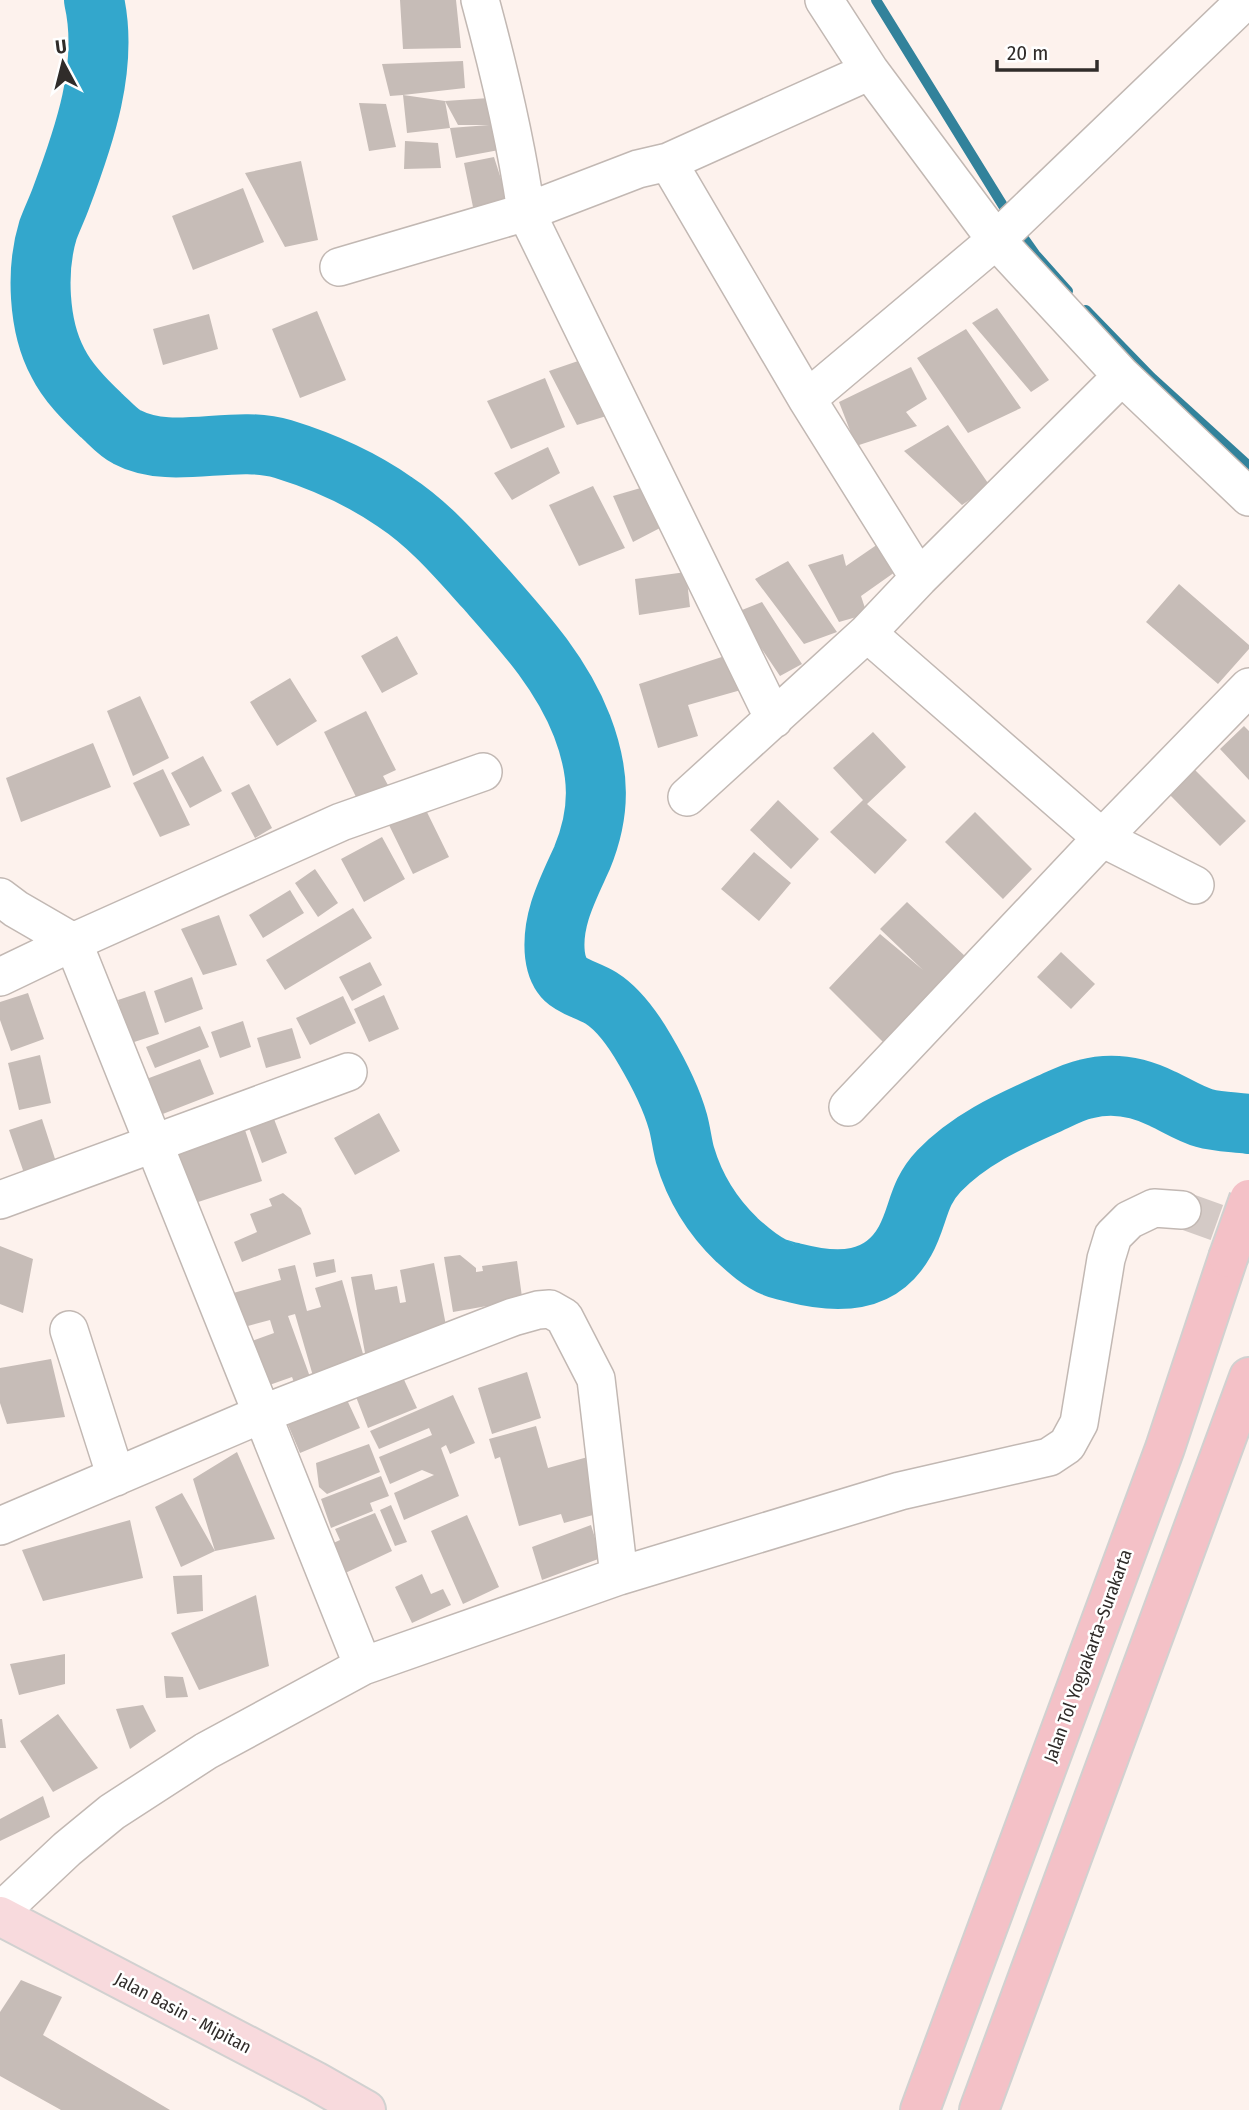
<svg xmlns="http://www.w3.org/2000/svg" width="1249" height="2110" font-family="'Fira Sans Condensed',sans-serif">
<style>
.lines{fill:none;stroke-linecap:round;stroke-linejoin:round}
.stream{stroke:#32829b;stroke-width:10}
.river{stroke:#33a7cc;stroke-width:60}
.building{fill:#c6bcb7;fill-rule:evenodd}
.minor-tunnel{stroke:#d4cac6;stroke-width:37;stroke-dasharray:37 18;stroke-linecap:butt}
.minor-casing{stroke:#c2b8b3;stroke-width:40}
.major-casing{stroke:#d1d1d0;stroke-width:42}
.highway-casing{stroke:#d1d1d0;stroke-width:42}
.minor{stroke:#fff;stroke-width:37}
.major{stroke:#f8dadd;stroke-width:38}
.highway{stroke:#f4c1c7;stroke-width:38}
.highway-bridge-casing{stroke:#d1d1d0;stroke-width:42;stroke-linecap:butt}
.highway-bridge{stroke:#f4c1c7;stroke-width:38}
.labels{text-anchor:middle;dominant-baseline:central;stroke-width:5;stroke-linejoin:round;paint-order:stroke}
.street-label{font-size:18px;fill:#302c2a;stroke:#fff}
</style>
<rect width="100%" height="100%" fill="#fdf2ed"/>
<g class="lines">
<!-- stream -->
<path class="stream" d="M 876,0 L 1010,217
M 1018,230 L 1035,254 L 1068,291
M 1086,310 L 1151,377 L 1249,466"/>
<!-- river -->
<path class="river" d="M 94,0 C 109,66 84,137 61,198 C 57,209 52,219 48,230 C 36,269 38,326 58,363 C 68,383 85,400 101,415 C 109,422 117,432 127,437 C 172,461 233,434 283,449 C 322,461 362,479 395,502 C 430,525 457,557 485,588 C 523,631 561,672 582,726 C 600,773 601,812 582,858 C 568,889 551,920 555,955 C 559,987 579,985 601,998 C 620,1010 634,1031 645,1050 C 658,1072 671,1097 678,1122 C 681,1133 682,1144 685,1155 C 695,1189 712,1216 737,1240 C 748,1250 760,1261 774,1267 C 775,1268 794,1273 795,1273 C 838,1284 881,1284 905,1241 C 919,1216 917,1194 939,1171 C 969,1140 1006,1123 1044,1106 C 1058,1100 1072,1092 1086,1089 C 1113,1082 1139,1087 1163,1099 C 1176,1105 1190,1114 1204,1118 C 1218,1122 1234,1122 1249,1124"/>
</g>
<!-- building -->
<path class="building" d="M 400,0 L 456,0 L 461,48 L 403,49 Z
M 463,61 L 465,88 L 403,95 L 445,101 L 489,98 L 499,150 L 456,158 L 450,128 L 407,133 L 403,95 L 390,96 L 382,64 ZM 445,101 L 458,125 L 489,125 L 450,128 Z
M 359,103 L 386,104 L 396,147 L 369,151 Z
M 405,141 L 438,143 L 441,168 L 404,169 Z
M 494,157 L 508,201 L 473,207 L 464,163 Z
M 301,161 L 318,240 L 285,247 L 245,173 Z
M 243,188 L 264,242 L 193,270 L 172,216 Z
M 997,308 L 1049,380 L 1031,392 L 972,323 Z
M 317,311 L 346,380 L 300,398 L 272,329 Z
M 209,314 L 218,349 L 163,365 L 153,329 Z
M 966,329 L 1021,408 L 968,433 L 917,358 Z
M 581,360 L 613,414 L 577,425 L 549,371 Z
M 911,367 L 927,399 L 906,412 L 917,426 L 856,446 L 839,402 Z
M 545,378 L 565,427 L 511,449 L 487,401 Z
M 948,425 L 990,486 L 962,505 L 904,451 Z
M 548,447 L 560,473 L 512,500 L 494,473 Z
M 593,486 L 625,548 L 579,566 L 549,505 Z
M 644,487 L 660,528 L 633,542 L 613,496 Z
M 878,544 L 895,572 L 861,596 L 867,614 L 839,622 L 808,565 L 843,554 L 846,566 Z
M 788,561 L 837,632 L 804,644 L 755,579 Z
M 686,572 L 690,607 L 639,615 L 635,579 Z
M 1179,584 L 1249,645 L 1249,649 L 1218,684 L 1146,622 Z
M 762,602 L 802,664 L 780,676 L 737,612 Z
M 397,636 L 418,674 L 382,693 L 361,656 Z
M 731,654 L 741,690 L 688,705 L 698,736 L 658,748 L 639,684 Z
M 290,678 L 317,721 L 277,746 L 250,702 Z
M 140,696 L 169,758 L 133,776 L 107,711 Z
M 366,711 L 396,770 L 383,776 L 389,787 L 359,803 L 324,732 Z
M 1244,726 L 1249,731 L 1249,780 L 1220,749 Z
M 873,732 L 906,767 L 867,804 L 907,840 L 875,874 L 830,832 L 863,800 L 833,768 Z
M 93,743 L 111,787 L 21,822 L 6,778 Z
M 203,756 L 222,791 L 190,808 L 171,773 Z
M 163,769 L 190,825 L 160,837 L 133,783 Z
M 1195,770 L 1246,821 L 1220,846 L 1170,795 Z
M 249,784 L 272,828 L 255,838 L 231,793 Z
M 778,800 L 819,839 L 791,869 L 750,830 Z
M 423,804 L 449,857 L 413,874 L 387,821 Z
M 975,812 L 1032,869 L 1003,899 L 945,842 Z
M 382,837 L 405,879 L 364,902 L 341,859 Z
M 754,852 L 791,883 L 759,921 L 721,889 Z
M 315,869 L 338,903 L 318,917 L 295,883 Z
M 290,890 L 304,913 L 263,938 L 249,915 Z
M 907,902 L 966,957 L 885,1044 L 829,988 L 880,934 L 923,970 L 880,929 Z
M 353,908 L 372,938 L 285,990 L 266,960 Z
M 219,915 L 237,965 L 203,975 L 181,929 Z
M 1061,952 L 1095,984 L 1071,1009 L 1037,977 Z
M 370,962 L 382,985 L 352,1001 L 339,977 Z
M 192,977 L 203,1009 L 165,1023 L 154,991 Z
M 145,991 L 159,1034 L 131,1043 L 118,1000 Z
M 28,993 L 44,1039 L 11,1051 L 0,1020 L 0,1002 Z
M 384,995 L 399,1029 L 369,1042 L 354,1009 Z
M 343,996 L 356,1023 L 310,1045 L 296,1018 Z
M 243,1021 L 251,1047 L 220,1058 L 211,1032 Z
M 200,1026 L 209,1047 L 155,1068 L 146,1047 Z
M 292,1028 L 301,1058 L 266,1068 L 257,1038 Z
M 40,1055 L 51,1103 L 19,1110 L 8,1063 Z
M 200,1059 L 214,1094 L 155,1117 L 141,1081 Z
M 379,1113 L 400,1151 L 355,1175 L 334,1138 Z
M 42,1119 L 56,1162 L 24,1173 L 9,1130 Z
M 274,1119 L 287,1153 L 262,1163 L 249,1128 Z
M 245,1130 L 262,1181 L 189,1205 L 172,1154 Z
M 283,1193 L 301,1208 L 311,1234 L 242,1262 L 234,1242 L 257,1232 L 250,1214 L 272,1206 L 269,1199 Z
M 0,1246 L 33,1259 L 23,1313 L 0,1304 Z
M 460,1255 L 476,1268 L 476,1272 L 483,1271 L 482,1266 L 517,1261 L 523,1304 L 488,1308 L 487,1306 L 453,1312 L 444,1257 Z
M 334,1259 L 336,1272 L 316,1277 L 313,1263 Z
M 434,1263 L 448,1336 L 368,1369 L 351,1277 L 372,1274 L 375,1290 L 397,1286 L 400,1303 L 406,1302 L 400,1270 Z
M 295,1265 L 307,1311 L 321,1307 L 315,1288 L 342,1280 L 365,1361 L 313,1376 L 295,1314 L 288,1316 L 314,1388 L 299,1395 L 292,1377 L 261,1388 L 241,1345 L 274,1333 L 270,1320 L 237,1329 L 226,1295 L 281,1280 L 278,1269 Z
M 51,1359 L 65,1417 L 7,1424 L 0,1403 L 0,1368 Z
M 400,1371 L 417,1408 L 368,1428 L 353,1389 Z
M 527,1372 L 541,1418 L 492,1434 L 478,1388 Z
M 342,1389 L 360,1428 L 300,1453 L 283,1413 Z
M 453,1395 L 475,1443 L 450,1454 L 446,1445 L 441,1448 L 459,1496 L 404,1520 L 394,1493 L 434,1475 L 422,1470 L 390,1484 L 379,1457 L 432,1435 L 429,1428 L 379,1449 L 370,1431 Z
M 536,1426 L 548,1468 L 595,1455 L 611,1510 L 564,1523 L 561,1514 L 519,1526 L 500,1457 L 495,1459 L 489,1439 Z
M 369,1444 L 380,1472 L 327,1494 L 319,1487 L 316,1463 Z
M 237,1452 L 275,1539 L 215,1551 L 181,1567 L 155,1507 L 182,1493 L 215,1551 L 193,1479 Z
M 381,1476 L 389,1496 L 370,1503 L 373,1511 L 331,1528 L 321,1499 Z
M 391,1505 L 407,1542 L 395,1546 L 380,1510 Z
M 375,1513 L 392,1551 L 341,1575 L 329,1545 L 340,1540 L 335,1529 Z
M 467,1515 L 499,1587 L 463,1604 L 431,1531 Z
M 130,1520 L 143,1578 L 43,1601 L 22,1550 Z
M 591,1525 L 601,1558 L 542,1580 L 532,1547 Z
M 422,1574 L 431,1594 L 443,1589 L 451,1605 L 412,1623 L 395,1587 Z
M 202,1575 L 203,1611 L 177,1614 L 173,1576 Z
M 256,1595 L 269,1666 L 199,1690 L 171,1633 Z
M 65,1654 L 65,1684 L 19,1695 L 10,1664 Z
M 164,1676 L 183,1677 L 188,1697 L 166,1698 Z
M 143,1705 L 156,1731 L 130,1749 L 116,1709 Z
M 58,1714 L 98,1768 L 53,1792 L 20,1741 Z
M 0,1719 L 2,1719 L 6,1748 L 0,1748 Z
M 43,1796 L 50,1817 L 0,1841 L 0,1819 Z
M 21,1980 L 62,1997 L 43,2035 L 170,2110 L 61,2110 L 0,2076 L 0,2012 Z"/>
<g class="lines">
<!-- minor-tunnel -->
<path class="minor-tunnel" d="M 1182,1210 L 1249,1234"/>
<defs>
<path id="minor" d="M 480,0 C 499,70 516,140 526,212 L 774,719
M 824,0 L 870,71 L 996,240 L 1122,376 L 1249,497
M 668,162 L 807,399 L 919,578
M 339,267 L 526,212 L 638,169 L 668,162 L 870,71
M 807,399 L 996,240 L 1246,0
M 867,633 L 1102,838 L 1195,885
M 687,797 L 867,633 L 919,578 L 1122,376
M 0,897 L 16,909 L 73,942 L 363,1666
M 0,977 L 73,942 L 341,822 L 483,772
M 848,1107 L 1102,838 L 1249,687
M 0,1200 L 348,1072
M 69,1330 L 116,1477
M 0,1526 L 262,1414 L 513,1317 L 538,1310 L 550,1309 L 564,1317 L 596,1379 L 619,1576
M 0,1912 L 67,1849 L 112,1812 L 206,1751 L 363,1666 L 619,1576 L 900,1491 L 1049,1457 L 1067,1445 L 1079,1423 L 1106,1259 L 1113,1236 L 1129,1220 L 1154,1208 L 1182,1210"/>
<path id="major" d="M 0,1916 L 315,2081 L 366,2110"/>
<path id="highway" d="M 920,2110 L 1165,1448 L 1228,1258
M 979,2110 L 1249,1377"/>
</defs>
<!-- minor casing -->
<use href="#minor" class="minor-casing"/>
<!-- major casing -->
<use href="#major" class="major-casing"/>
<!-- highway casing -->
<use href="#highway" class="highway-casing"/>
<!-- minor -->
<use href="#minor" class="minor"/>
<!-- major -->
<use href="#major" class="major"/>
<!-- highway -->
<use href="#highway" class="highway"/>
<defs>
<path id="highway-bridge" d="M 1228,1258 L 1249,1199"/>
</defs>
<!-- highway-bridge casing -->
<use href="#highway-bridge" class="highway-bridge-casing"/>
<!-- highway-bridge -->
<use href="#highway-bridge" class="highway-bridge"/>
</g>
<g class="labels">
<!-- street labels -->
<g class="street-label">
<text transform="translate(1088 1656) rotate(-70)">Jalan Tol Yogyakarta–Surakarta</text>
<text transform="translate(183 2013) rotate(28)">Jalan Basin - Mipitan</text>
</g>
</g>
<!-- north arrow -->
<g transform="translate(63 63) rotate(353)" stroke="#ffffff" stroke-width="5" paint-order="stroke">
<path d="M0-5L12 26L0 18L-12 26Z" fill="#302c2a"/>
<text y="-10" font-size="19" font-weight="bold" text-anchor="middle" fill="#302c2a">U</text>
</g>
<!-- scale -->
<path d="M997 60v10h100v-10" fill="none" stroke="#302c2a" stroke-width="3.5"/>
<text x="1007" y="60" font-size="21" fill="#302c2a" stroke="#ffffff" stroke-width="5" paint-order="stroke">20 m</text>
</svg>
